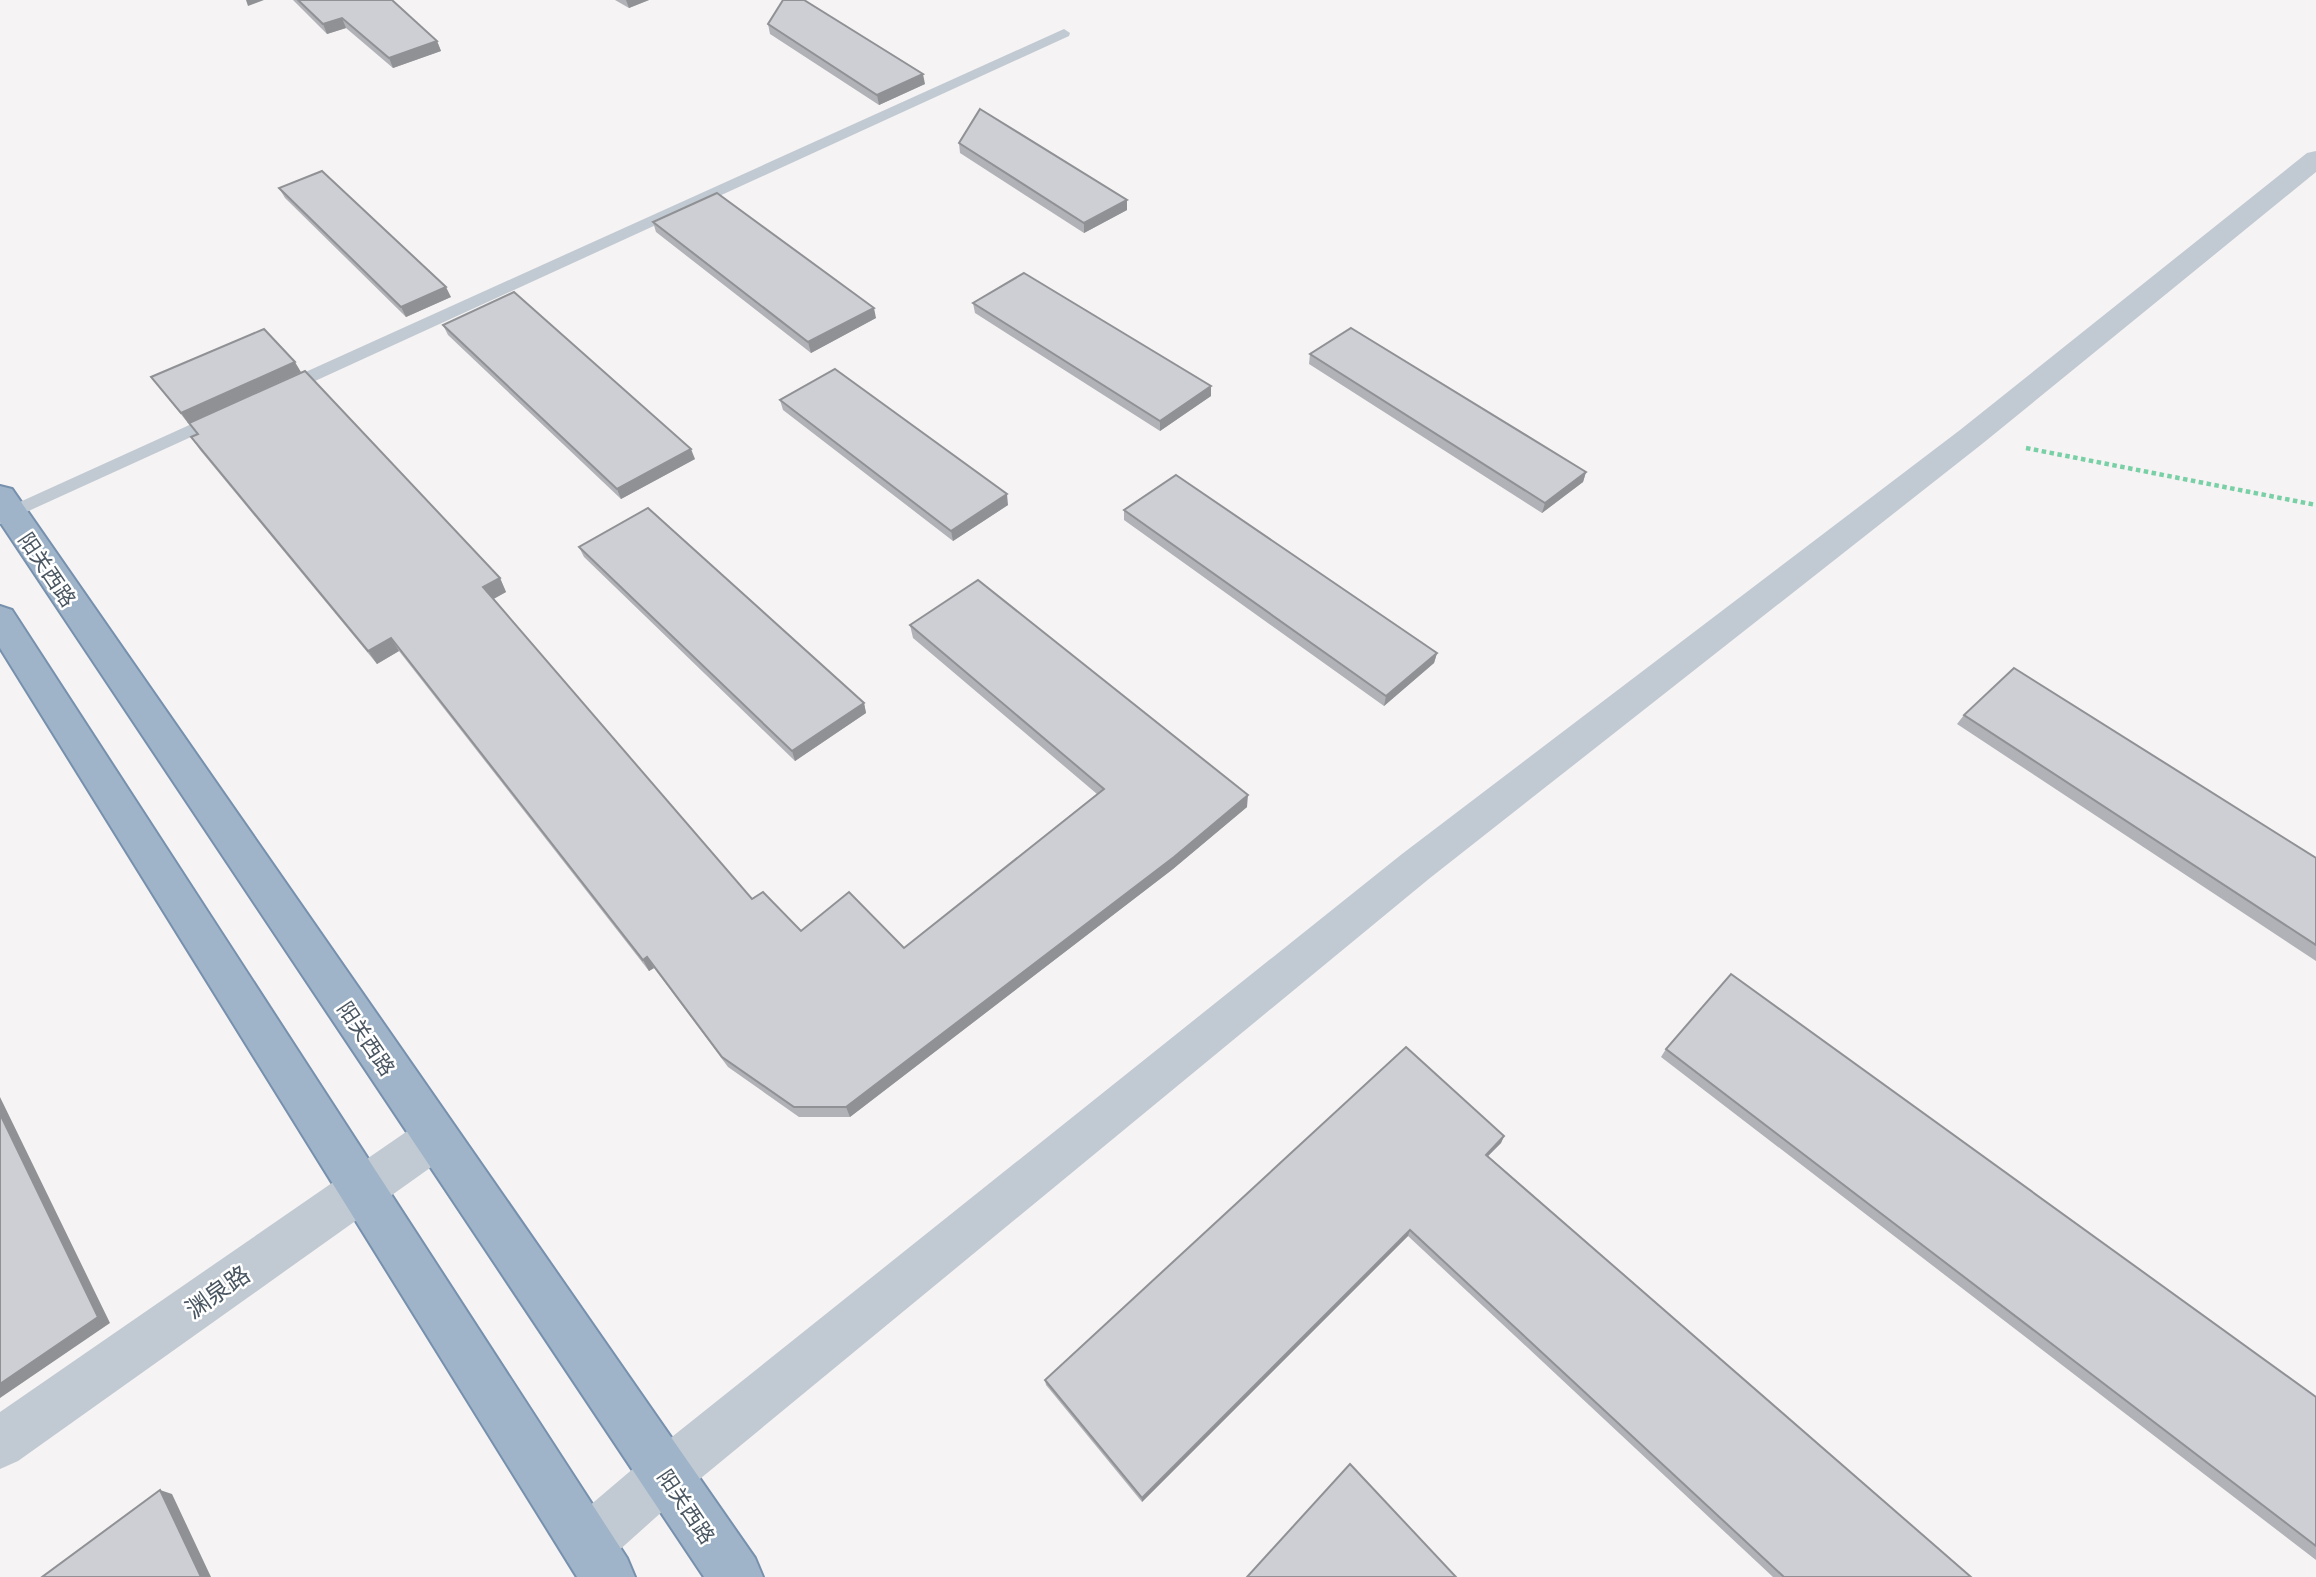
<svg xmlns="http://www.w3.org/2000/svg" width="2316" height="1577" font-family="'Exo 2','Noto Sans SC',sans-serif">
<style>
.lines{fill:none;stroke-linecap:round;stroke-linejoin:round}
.trunk-casing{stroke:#7690ad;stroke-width:4}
.path{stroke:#7ad0a6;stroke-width:4.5;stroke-dasharray:4.5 3.5;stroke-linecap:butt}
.service{fill:#c1cad2;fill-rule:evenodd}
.tertiary{fill:#c1cad2;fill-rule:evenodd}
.trunk{fill:#9fb4c9;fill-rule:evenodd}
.wall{fill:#b0b2b7}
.shaded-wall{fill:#909195}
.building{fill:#cdcfd5;stroke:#909195;stroke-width:2}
.labels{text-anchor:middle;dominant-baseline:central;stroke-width:5;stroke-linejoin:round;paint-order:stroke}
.street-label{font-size:21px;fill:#4a5661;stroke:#fff}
.near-street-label{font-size:24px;fill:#4a5661;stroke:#fff}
</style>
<rect width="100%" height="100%" fill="#f5f3f3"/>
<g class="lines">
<defs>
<path id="trunk" d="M 0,486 L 12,489 L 755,1558 L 763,1577 L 704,1577 L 0,522 Z
M 0,606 L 12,610 L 627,1558 L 635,1577 L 577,1577 L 0,648 Z"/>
</defs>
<!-- trunk casing -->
<use href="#trunk" class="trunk-casing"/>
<!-- path -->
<path class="path" d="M 2026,448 L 2316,505"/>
<!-- service -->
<path class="service" d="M 1064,29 L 1070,33 L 1069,36 L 291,392 L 285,393 L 277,388 L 279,384 Z
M 218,412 L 224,414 L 227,418 L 224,422 L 0,524 L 0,511 Z"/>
<!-- tertiary -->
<path class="tertiary" d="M 2316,151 L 2316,172 L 1982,444 L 1430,878 L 684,1492 L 606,1562 L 587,1570 L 568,1562 L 560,1543 L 568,1524 L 648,1456 L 1402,854 L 1960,430 L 2307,153 Z
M 435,1116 L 451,1123 L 458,1138 L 451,1153 L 18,1461 L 0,1469 L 0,1412 L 419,1123 Z"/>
<!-- trunk -->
<use href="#trunk" class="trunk"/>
</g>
<!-- wall -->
<path class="wall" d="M 293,0 L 392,0 L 437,41 L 441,51 L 393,68 L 346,28 L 327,34 Z
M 615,0 L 649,0 L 629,8 Z
M 768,24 L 925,84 L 879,105 L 770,34 Z
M 959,143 L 1127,200 L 1127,210 L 1084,233 L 960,153 Z
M 279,188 L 451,297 L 406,317 L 285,198 Z
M 653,222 L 876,318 L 811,353 L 656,232 Z
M 973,303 L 1211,396 L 1160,431 L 975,313 Z
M 443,325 L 695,459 L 621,499 L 448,335 Z
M 1310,354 L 1586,472 L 1583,482 L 1542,513 L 1309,364 Z
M 301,372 L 188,423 L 151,377 Z
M 780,400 L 1008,505 L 953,541 L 783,410 Z
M 189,423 L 500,578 L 506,592 L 493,599 L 752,899 L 801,931 L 904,948 L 1097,794 L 913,638 L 910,625 L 1247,807 L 1173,869 L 850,1117 L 799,1117 L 728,1067 L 654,968 L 649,971 L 399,651 L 377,664 L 200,450 L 191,437 L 197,434 Z
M 1124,510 L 1437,653 L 1434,663 L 1384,706 L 1124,520 Z
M 579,547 L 864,703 L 866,713 L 795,761 L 584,557 Z
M 1964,715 L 2316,858 L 2316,961 L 1957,724 Z
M 1666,1049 L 2316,1397 L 2316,1560 L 1661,1057 Z
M 1504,1136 L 1501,1143 L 1488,1156 L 1971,1577 L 1773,1577 L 1408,1236 L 1142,1502 L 1046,1385 L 1045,1380 Z"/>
<!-- shaded-wall -->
<path class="shaded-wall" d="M 246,0 L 264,0 L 248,6 Z
M 626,0 L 649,0 L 629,8 Z
M 342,18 L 346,28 L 327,34 L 323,24 Z
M 437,41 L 441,51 L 393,68 L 389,58 Z
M 923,74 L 925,84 L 879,105 L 877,95 Z
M 1127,200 L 1127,210 L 1084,233 L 1084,223 Z
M 446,287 L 451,297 L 406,317 L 401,307 Z
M 874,308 L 876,318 L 811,353 L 808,342 Z
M 295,362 L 301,372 L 188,423 L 181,413 Z
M 1211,386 L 1211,396 L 1160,431 L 1160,421 Z
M 691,449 L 695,459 L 621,499 L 617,489 Z
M 1586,472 L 1583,482 L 1542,513 L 1545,503 Z
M 1007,494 L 1008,505 L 953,541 L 951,531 Z
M 500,578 L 506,592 L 490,601 L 483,587 Z
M 391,638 L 399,651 L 377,664 L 368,651 Z
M 1437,653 L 1434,663 L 1384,706 L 1386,696 Z
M 864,703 L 866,713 L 795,761 L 792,751 Z
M 1248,795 L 1247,807 L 1173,869 L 850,1117 L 846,1107 Z
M 647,957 L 654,968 L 649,971 L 643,960 Z
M 0,1097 L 110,1323 L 0,1398 Z
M 1504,1136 L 1501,1143 L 1482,1162 L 1486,1155 Z
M 1410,1230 L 1408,1236 L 1142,1502 L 1142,1498 Z
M 160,1490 L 172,1494 L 211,1577 L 201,1577 Z"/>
<!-- building -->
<path class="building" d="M 298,0 L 392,0 L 437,41 L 389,58 L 342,18 L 323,24 Z
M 783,0 L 804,0 L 923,74 L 877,95 L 768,24 Z
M 980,109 L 1127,200 L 1084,223 L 959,143 Z
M 322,171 L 446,287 L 401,307 L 279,188 Z
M 717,193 L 874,308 L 808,342 L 653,222 Z
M 1024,273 L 1211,386 L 1160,421 L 973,303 Z
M 514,292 L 691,449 L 617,489 L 443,325 Z
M 1351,328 L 1586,472 L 1545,503 L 1310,354 Z
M 264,329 L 295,362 L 181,413 L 151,377 Z
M 835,369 L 1007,494 L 951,531 L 780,400 Z
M 305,371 L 500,578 L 483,587 L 752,899 L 763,892 L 801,931 L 849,892 L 904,948 L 1104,789 L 910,625 L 978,580 L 1248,795 L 1174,857 L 846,1107 L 794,1107 L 722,1057 L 647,957 L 643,960 L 391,638 L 368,651 L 191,437 L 198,434 L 189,423 Z
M 1176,475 L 1437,653 L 1386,696 L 1124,510 Z
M 648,508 L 864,703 L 792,751 L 579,547 Z
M 2014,668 L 2316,858 L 2316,945 L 1964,715 Z
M 1731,974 L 2316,1397 L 2316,1546 L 1666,1049 Z
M 1406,1047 L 1504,1136 L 1486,1155 L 1971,1577 L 1784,1577 L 1410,1230 L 1142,1498 L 1045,1380 Z
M 0,1114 L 98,1317 L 0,1384 Z
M 1350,1464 L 1456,1577 L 1247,1577 Z
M 160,1490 L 201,1577 L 42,1577 Z"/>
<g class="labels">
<!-- street labels -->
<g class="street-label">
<text transform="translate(48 569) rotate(56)">阳关西路</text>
<text transform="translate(367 1038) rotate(56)">阳关西路</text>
<text transform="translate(687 1506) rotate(56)">阳关西路</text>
</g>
<!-- near-street labels -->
<g class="near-street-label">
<text transform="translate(217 1291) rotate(-35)">渊泉路</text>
</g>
</g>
</svg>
